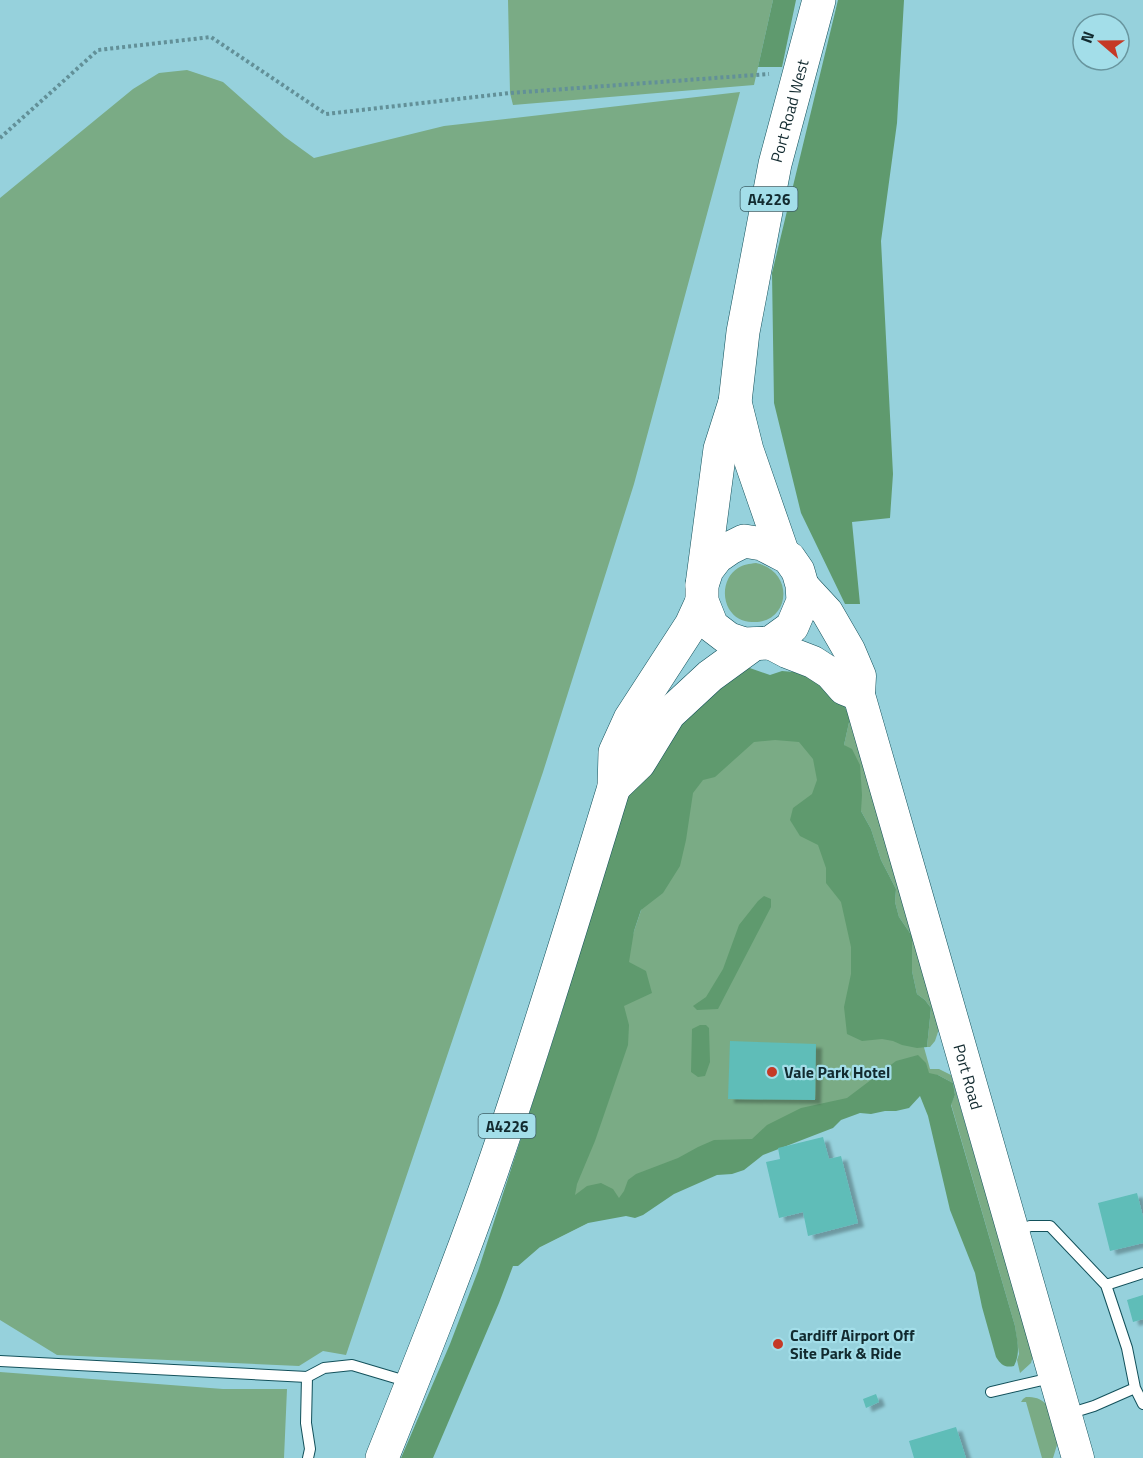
<svg xmlns="http://www.w3.org/2000/svg" width="1143" height="1458" font-family="'Titillium Web',sans-serif">
<style>
.green{fill:#7aab85}
.forest{fill:#5f9a6e}
.building{fill:#5ebdb8;filter:url(#shadow)}
.lines{fill:none;stroke-linecap:round;stroke-linejoin:round}
.lane-casing{stroke:#13515b;stroke-width:12}
.secondary-casing{stroke:#13515b;stroke-width:33}
.primary-casing{stroke:#13515b;stroke-width:34}
.path{stroke:#629098;stroke-width:4;stroke-dasharray:3 3;stroke-linecap:butt}
.lane{stroke:#fff;stroke-width:10}
.secondary{stroke:#fff;stroke-width:32}
.primary{stroke:#fff;stroke-width:33}
.poi-dot{fill:#c53926;stroke:#a3dee9;stroke-width:2}
.labels{text-anchor:middle;dominant-baseline:central;stroke-width:4.5;stroke-linejoin:round;paint-order:stroke}
.shield{fill:#a3dee9;stroke:#3e6067;stroke-width:1.5}
.shield-label{font-size:15px;font-weight:bold;fill:#122a2f}
.street-label{font-size:16px;fill:#122a2f;stroke:#a3dee9}
.poi-label{font-size:16px;font-weight:bold;fill:#122a2f;stroke:#a3dee9;text-anchor:start}
</style>
<defs>
<filter id="shadow"><feDropShadow dx="6" dy="4" stdDeviation="1.5" flood-color="#0004"/></filter>
</defs>
<rect width="100%" height="100%" fill="#96d1dc"/>
<!-- green -->
<path class="green" d="M 508,0 L 773,0 L 754,85 L 513,105 L 510,93 Z
M 187,70 L 223,82 L 285,137 L 314,158 L 444,126 L 740,92 L 634,484 L 543,772 L 346,1355 L 323,1351 L 299,1366 L 57,1355 L 0,1320 L 0,198 L 133,89 L 159,73 Z
M 756,563 C 797,572 789,625 752,622 C 742,622 734,617 729,609 C 721,595 725,576 738,568 C 744,564 749,564 756,563 Z
M 736,715 L 844,759 L 930,1069 L 939,1069 L 951,1075 L 1033,1356 L 1031,1363 L 1020,1373 L 1017,1360 L 1019,1354 L 1015,1326 L 951,1104 L 955,1095 L 953,1083 L 938,1075 L 621,1206 L 540,1247 L 634,931 L 689,770 Z
M 850,718 L 939,1029 L 935,1041 L 930,1047 L 927,1047 L 931,1008 L 925,1000 L 917,994 L 912,971 L 912,936 L 899,917 L 895,902 L 896,889 L 881,860 L 871,829 L 861,811 L 861,779 L 844,745 Z
M 0,1372 L 223,1389 L 287,1389 L 284,1458 L 0,1458 Z
M 1026,1397 C 1035,1397 1040,1398 1046,1404 L 1057,1439 L 1057,1445 L 1053,1458 L 1042,1458 L 1026,1402 L 1021,1402 L 1023,1399 Z"/>
<!-- forest -->
<path class="forest" d="M 773,0 L 796,0 L 782,67 L 758,67 Z
M 838,0 L 904,0 L 897,123 L 881,241 L 893,474 L 890,518 L 852,522 L 860,604 L 845,604 L 801,513 L 774,403 L 772,273 Z
M 744,666 L 770,675 L 782,671 L 794,672 L 812,679 L 844,705 L 850,718 L 844,745 L 852,749 L 860,765 L 862,795 L 861,811 L 871,829 L 881,860 L 896,889 L 895,902 L 899,917 L 912,936 L 912,971 L 917,994 L 925,1000 L 931,1008 L 927,1047 L 917,1048 L 902,1045 L 893,1041 L 882,1039 L 862,1041 L 847,1034 L 844,1007 L 851,974 L 851,947 L 841,902 L 826,883 L 826,868 L 818,845 L 800,836 L 790,820 L 793,808 L 812,794 L 817,780 L 813,759 L 799,742 L 775,740 L 754,742 L 715,777 L 703,780 L 693,793 L 686,840 L 680,866 L 663,893 L 641,910 L 634,931 L 629,962 L 646,971 L 652,993 L 624,1006 L 629,1025 L 628,1045 L 595,1141 L 577,1184 L 575,1195 L 587,1186 L 601,1183 L 613,1189 L 619,1198 L 624,1191 L 628,1180 L 636,1174 L 678,1158 L 698,1147 L 714,1140 L 752,1139 L 767,1125 L 801,1108 L 847,1098 L 896,1061 L 918,1055 L 926,1063 L 929,1073 L 938,1075 L 953,1083 L 955,1095 L 951,1105 L 1015,1326 C 1017,1340 1021,1353 1014,1366 C 1005,1368 1001,1365 996,1357 L 982,1307 L 975,1273 L 950,1210 L 928,1116 L 920,1096 L 909,1108 L 896,1111 L 885,1111 L 871,1114 L 860,1113 L 841,1120 L 833,1128 L 763,1155 L 744,1170 L 732,1174 L 717,1175 L 674,1194 L 643,1215 L 635,1218 L 626,1216 L 588,1223 L 540,1247 L 518,1266 L 513,1266 L 499,1303 L 433,1458 L 401,1458 L 450,1344 L 478,1271 L 561,1015 L 624,801 L 677,718 Z
M 764,896 L 771,899 L 771,907 L 718,1009 L 697,1010 L 693,1006 L 706,997 L 723,969 L 739,925 L 758,901 Z
M 700,1025 L 706,1025 L 709,1028 L 710,1062 L 705,1076 L 698,1077 L 691,1072 L 692,1029 Z"/>
<!-- building -->
<path class="building" d="M 730,1041 L 816,1044 L 815,1100 L 728,1099 Z
M 823,1137 L 829,1159 L 841,1156 L 858,1223 L 808,1236 L 803,1212 L 779,1218 L 766,1162 L 780,1159 L 778,1148 Z
M 1137,1193 L 1143,1217 L 1143,1243 L 1110,1251 L 1098,1203 Z
M 1143,1295 L 1143,1319 L 1133,1322 L 1127,1300 Z
M 876,1394 L 879,1402 L 866,1408 L 863,1399 Z
M 956,1427 L 966,1458 L 914,1458 L 909,1441 Z"/>
<g class="lines">
<defs>
<path id="lane" d="M 1015,1232 L 1030,1226 L 1050,1226 L 1106,1285 L 1127,1348 L 1135,1388 L 1094,1406 L 1068,1414
M 1106,1285 L 1143,1273
M 0,1361 L 307,1377 L 324,1368 L 352,1365 L 409,1382
M 307,1377 L 306,1423 L 310,1449 L 308,1458
M 1135,1388 L 1143,1404
M 991,1392 L 1051,1378"/>
<g id="secondary">
<path id="s1" d="M 802,585 L 827,612 L 849,650 L 860,676 L 859,695 C 933,949 1003,1204 1078,1458"/>
<path d="M 770,643 L 787,652 L 813,662 L 830,673 L 844,689 L 859,695"/>
</g>
<g id="primary">
<path d="M 735,402 L 747,450 L 783,554"/>
<path d="M 744,541 L 762,544 L 789,558 L 798,571 L 802,585 L 803,601 L 792,627 L 770,643 L 744,644 L 729,639 L 712,626 L 702,601 L 702,585 L 707,570 L 717,557 L 730,548 Z"/>
<path id="s2" d="M 702,585 L 720,449 L 735,402 L 743,332 L 775,164 L 819,0"/>
<path d="M 614,787 L 639,763 L 669,714 L 710,676 L 754,644"/>
<path d="M 382,1458 C 422,1358 462,1258 497,1156 C 539,1034 576,911 614,787 L 615,752 L 630,719 L 691,625 L 702,601"/>
</g>
</defs>
<!-- lane casing -->
<use href="#lane" class="lane-casing"/>
<!-- secondary casing -->
<use href="#secondary" class="secondary-casing"/>
<!-- primary casing -->
<use href="#primary" class="primary-casing"/>
<!-- path -->
<path class="path" d="M 0,138 L 98,50 L 211,37 L 326,114 L 510,93 L 769,74"/>
<!-- lane -->
<use href="#lane" class="lane"/>
<!-- secondary -->
<use href="#secondary" class="secondary"/>
<!-- primary -->
<use href="#primary" class="primary"/>
</g>
<!-- markers -->
<g class="poi-dot">
<circle cx="772" cy="1072" r="6"/>
<circle cx="778" cy="1344" r="6"/>
</g>
<g class="labels">
<!-- shield labels -->
<g class="shield">
<rect x="740.5" y="187" width="57" height="24" rx="4.5"/>
<rect x="478.5" y="1114" width="57" height="24" rx="4.5"/>
</g>
<g class="shield-label">
<text x="769" y="199">A4226</text>
<text x="507" y="1126">A4226</text>
</g>
<!-- street labels -->
<g class="street-label">
<text stroke="none"><textPath href="#s2" startOffset="483">Port Road West</textPath></text>
<text stroke="none"><textPath href="#s1" startOffset="525">Port Road</textPath></text>
</g>
<!-- poi labels -->
<g class="poi-label">
<text x="784" y="1072">Vale Park Hotel</text>
<text x="790" y="1335">Cardiff Airport Off<tspan x="790" dy="18">Site Park &amp; Ride</tspan></text>
</g>
</g>
<!-- north arrow -->
<g transform="translate(1101 42) rotate(290)"><circle r="28" fill="#a3dee9" stroke="#69969f" stroke-width="1.5"/>
<path d="M0-4.5L10 22L0 15L-10 22Z" fill="#c53926"/>
<text y="-9" font-size="16" font-weight="bold" text-anchor="middle" fill="#122a2f">N</text>
</g>
</svg>
